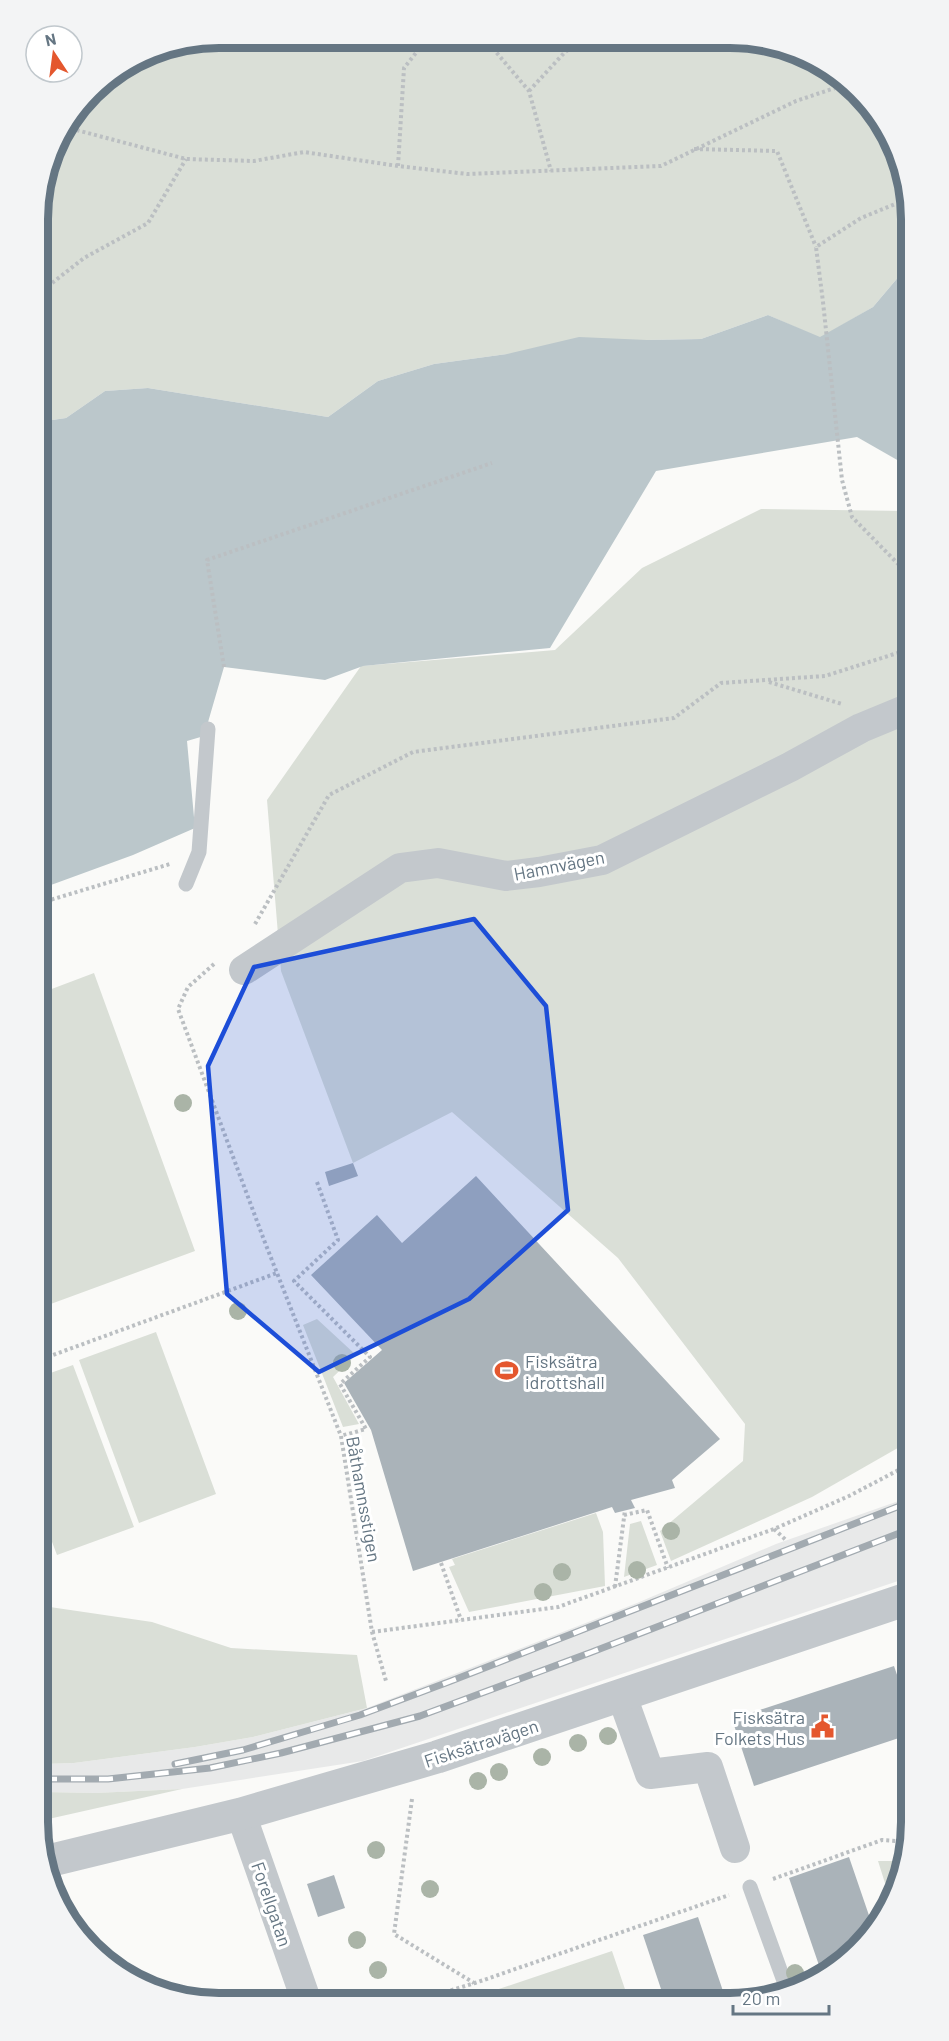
<svg xmlns="http://www.w3.org/2000/svg" width="949" height="2041" font-family="Barlow,sans-serif">
<style>
.built{fill:#e8e9e9}
.green{fill:#dadfd7}
.water{fill:#bbc7cb}
.building{fill:#aab3b9}
.lines{fill:none;stroke-linecap:round;stroke-linejoin:round}
.path{stroke:#bbbfc2;stroke-width:4;stroke-dasharray:3 3;stroke-linecap:butt}
.service{stroke:#c3c8cc;stroke-width:15}
.minor{stroke:#c3c8cc;stroke-width:30}
.tertiary{stroke:#c3c8cc;stroke-width:33}
.rail-casing{stroke:#a2aab0;stroke-width:7}
.rail{stroke:#fff;stroke-width:4.5;stroke-dasharray:14;stroke-linecap:butt}
.tree{fill:#aab4a7}
.marked{fill:#1d4ed8;fill-opacity:0.2;stroke:#1d4ed8;stroke-width:4.5;stroke-linejoin:round}
.labels{text-anchor:middle;dominant-baseline:central;stroke-width:6;stroke-linejoin:round;paint-order:stroke}
.street-label{font-size:18px;fill:#657683;stroke:#fff}
.poi-label{font-size:18px;fill:#657683;stroke:#fff;text-anchor:start}
.rim{fill:none;stroke:#657683;stroke-width:8}
</style>
<rect width="100%" height="100%" fill="#fafaf8"/>
<!-- built -->
<path class="built" d="M 910,1497 L 910,1577 L 363,1761 L 182,1789 L 95,1793 L 43,1792 L 43,1764 L 74,1763 L 195,1747 L 253,1737 L 367,1708 L 637,1603 L 776,1544 Z"/>
<!-- green -->
<path class="green" d="M 219,38 L 765,41 L 850,83 L 881,118 L 905,171 L 906,268 L 873,307 L 820,338 L 768,315 L 701,339 L 647,340 L 507,354 L 434,364 L 378,381 L 328,417 L 148,388 L 105,391 L 66,418 L 39,422 L 38,206 L 56,138 L 99,83 L 150,51 Z
M 761,509 L 906,511 L 910,1441 L 812,1497 L 671,1561 L 660,1531 L 743,1461 L 745,1424 L 618,1258 L 452,1112 L 353,1163 L 281,971 L 267,800 L 361,666 L 555,650 L 642,568 Z
M 94,973 L 195,1251 L 48,1305 L 42,1288 L 41,993 Z
M 317,1319 L 356,1355 L 333,1377 L 359,1424 L 343,1427 L 303,1325 Z
M 156,1332 L 216,1494 L 139,1523 L 79,1360 Z
M 73,1365 L 134,1527 L 57,1555 L 43,1518 L 42,1376 Z
M 596,1513 L 603,1532 L 605,1586 L 469,1612 L 449,1567 L 455,1565 L 452,1559 Z
M 641,1521 L 657,1565 L 624,1577 L 630,1524 Z
M 43,1606 L 152,1622 L 231,1648 L 357,1655 L 367,1708 L 253,1737 L 195,1747 L 74,1763 L 43,1764 Z
M 182,1789 L 44,1820 L 43,1792 L 95,1793 Z
M 878,1861 L 905,1861 L 898,1892 L 891,1902 Z
M 612,1951 L 628,1998 L 469,1999 Z"/>
<!-- water -->
<path class="water" d="M 906,268 L 906,465 L 857,437 L 656,471 L 550,648 L 363,666 L 325,680 L 224,667 L 204,736 L 187,741 L 195,828 L 133,855 L 40,889 L 39,422 L 66,418 L 105,391 L 148,388 L 328,417 L 378,381 L 434,364 L 507,354 L 579,337 L 647,340 L 701,339 L 768,315 L 820,337 L 873,307 Z"/>
<!-- building -->
<path class="building" d="M 353,1163 L 358,1176 L 329,1186 L 325,1172 Z
M 476,1176 L 720,1439 L 672,1480 L 675,1488 L 631,1500 L 635,1508 L 615,1513 L 612,1507 L 413,1571 L 371,1430 L 344,1383 L 382,1350 L 311,1275 L 377,1215 L 402,1243 Z
M 894,1666 L 911,1716 L 911,1734 L 754,1786 L 732,1719 Z
M 849,1857 L 874,1930 L 867,1942 L 831,1973 L 823,1977 L 789,1878 Z
M 334,1875 L 345,1908 L 318,1917 L 307,1884 Z
M 698,1917 L 725,1997 L 664,1998 L 643,1935 Z"/>
<g class="lines">
<!-- path -->
<path class="path" d="M 485,39 L 529,91 L 551,171
M 529,91 L 565,52 L 584,40
M 65,127 L 186,159 L 254,161 L 304,152 L 398,166 L 467,174 L 661,166 L 796,101 L 850,83
M 694,149 L 777,151 L 816,247
M 398,166 L 404,68 L 427,39
M 905,200 L 861,218 L 816,247 L 823,302 L 842,480 L 852,517 L 907,573
M 38,294 L 84,258 L 148,223 L 186,159
M 224,667 L 207,560 L 492,463
M 769,682 L 842,704
M 40,903 L 170,864
M 255,924 L 329,795 L 413,752 L 674,718 L 721,683 L 825,676 L 907,650
M 214,964 L 188,987 L 178,1009 L 264,1240 L 341,1436 L 372,1632 L 386,1681
M 317,1182 L 338,1240 L 294,1281 L 370,1357 L 340,1384 L 366,1429 L 341,1436
M 42,1359 L 277,1273
M 624,1515 L 647,1510 L 668,1568
M 774,1529 L 787,1541
M 441,1563 L 461,1620
M 615,1587 L 625,1510
M 372,1632 L 558,1607 L 774,1529 L 849,1496 L 910,1464
M 412,1799 L 394,1934 L 474,1983
M 773,1879 L 882,1840 L 909,1842
M 422,1999 L 475,1983 L 729,1895"/>
<!-- service -->
<path class="service" d="M 186,884 L 199,852 L 208,729
M 750,1887 L 788,1992"/>
<!-- minor -->
<path class="minor" d="M 244,970 L 400,868 L 438,863 L 506,876 L 539,872 L 602,860 L 790,767 L 861,728 L 907,709
M 622,1696 L 650,1774 L 708,1767 L 735,1848
M 241,1814 L 304,1994"/>
<!-- tertiary -->
<path class="tertiary" d="M 44,1862 L 241,1814 L 437,1757 L 910,1598"/>
<defs>
<path id="rail" d="M 175,1764 L 243,1750 L 360,1715 L 451,1681 L 910,1502
M 43,1779 L 108,1779 L 210,1768 L 281,1753 L 420,1716 L 592,1652 L 910,1529"/>
</defs>
<!-- rail casing -->
<use href="#rail" class="rail-casing"/>
<!-- rail -->
<use href="#rail" class="rail"/>
</g>
<!-- trees -->
<g class="tree">
<circle cx="183" cy="1103" r="9"/>
<circle cx="238" cy="1311" r="9"/>
<circle cx="342" cy="1363" r="9"/>
<circle cx="671" cy="1531" r="9"/>
<circle cx="637" cy="1570" r="9"/>
<circle cx="562" cy="1572" r="9"/>
<circle cx="543" cy="1592" r="9"/>
<circle cx="608" cy="1736" r="9"/>
<circle cx="578" cy="1743" r="9"/>
<circle cx="542" cy="1757" r="9"/>
<circle cx="499" cy="1772" r="9"/>
<circle cx="478" cy="1781" r="9"/>
<circle cx="376" cy="1850" r="9"/>
<circle cx="430" cy="1889" r="9"/>
<circle cx="357" cy="1940" r="9"/>
<circle cx="378" cy="1970" r="9"/>
<circle cx="795" cy="1973" r="9"/>
</g>
<!-- marked area -->
<path class="marked" d="M 474,919 L 546,1006 L 568,1210 L 469,1299 L 319,1372 L 227,1294 L 208,1066 L 254,967 Z"/>
<!-- icons -->
<defs>
<symbol id="stadium-bare" viewBox="-9 -9 18 18"><path d="M0-5a6.5 5 0 1 0 0 10a6.5 5 0 1 0 0-10ZM-3.5-1.8h7v3.6h-7Z" fill="#e4572e" stroke="#fff" stroke-width="2.5" paint-order="stroke"/></symbol>
<symbol id="civic-bare" viewBox="-9 -9 18 18"><path d="M-.6-6.5H3V-4.5H.6V-3L4-1V1h2V6H-6V1h2V-1L-.6-3ZM-1.2 2.5V6h2.4V2.5Z" fill="#e4572e" stroke="#fff" stroke-width="2.5" paint-order="stroke"/></symbol>
</defs>
<g fill-rule="evenodd">
<use href="#stadium-bare" x="490" y="1354" width="33" height="33"/>
<use href="#civic-bare" x="806" y="1710" width="33" height="33"/>
</g>
<g class="labels">
<!-- street labels -->
<g class="street-label">
<text transform="translate(559 865) rotate(-11)">Hamnvägen</text>
<text transform="translate(364 1499) rotate(80)">Båthamnsstigen</text>
<text transform="translate(481 1743) rotate(-18)">Fisksätravägen</text>
<text transform="translate(272 1904) rotate(71)">Forellgatan</text>
</g>
<!-- poi labels -->
<g class="poi-label">
<text x="525" y="1361">Fisksätra<tspan x="525" dy="21">idrottshall</tspan></text>
<text x="805" y="1717" text-anchor="end">Fisksätra<tspan x="805" dy="21">Folkets Hus</tspan></text>
</g>
</g>
<!-- crop -->
<path d="M0 0H949V2041H0ZM219 48H730A171 171 0 0 1 901 219V1822A171 171 0 0 1 730 1993H219A171 171 0 0 1 48 1822V219A171 171 0 0 1 219 48Z" fill="#f3f4f5" fill-rule="evenodd"/>
<path class="rim" d="M219 48H730A171 171 0 0 1 901 219V1822A171 171 0 0 1 730 1993H219A171 171 0 0 1 48 1822V219A171 171 0 0 1 219 48Z"/>
<!-- north arrow -->
<g transform="translate(54 54) rotate(347)"><circle r="28" fill="#ffffff" stroke="#c1c8cd" stroke-width="1.5"/>
<path d="M0-4.5L10 22L0 15L-10 22Z" fill="#e4572e"/>
<text y="-9" font-size="16" font-weight="bold" text-anchor="middle" fill="#657683">N</text>
</g>
<!-- scale -->
<path d="M733 2005v9h96v-9" fill="none" stroke="#657683" stroke-width="3"/>
<text x="742" y="2005" font-size="18" fill="#657683" stroke="#ffffff" stroke-width="4.5" paint-order="stroke">20 m</text>
</svg>
